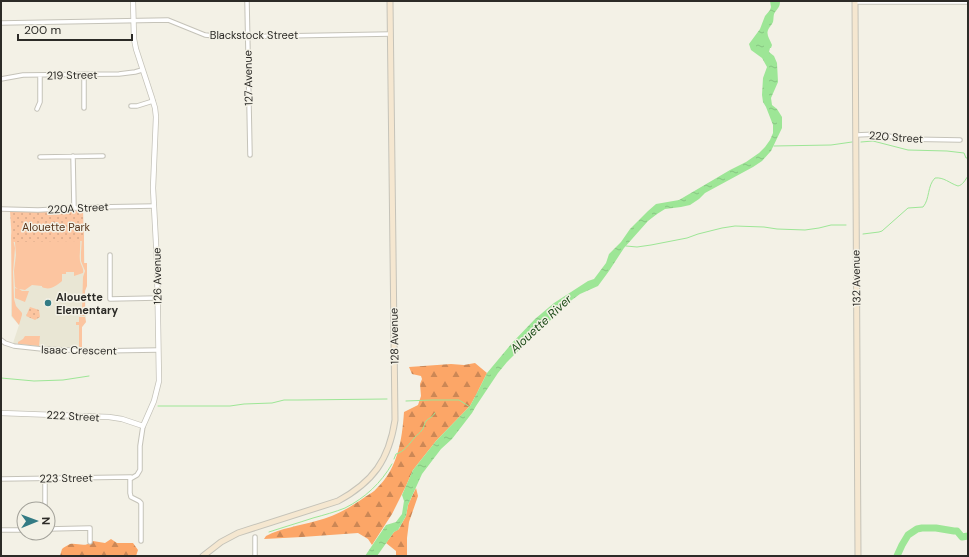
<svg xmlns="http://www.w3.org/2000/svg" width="969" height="557" font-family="'DM Sans',sans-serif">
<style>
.built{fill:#e9e6d4}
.green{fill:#fcc5a0}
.forest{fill:url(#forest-firs)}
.park{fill:url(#park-dots)}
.water{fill:url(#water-ripples)}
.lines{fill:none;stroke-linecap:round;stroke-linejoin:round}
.stream{stroke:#9de696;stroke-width:1}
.river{stroke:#9de696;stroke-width:7}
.minor-casing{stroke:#c5c3b9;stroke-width:5.5}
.tertiary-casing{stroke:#c5c3b9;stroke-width:6}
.secondary-casing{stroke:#c5c3b9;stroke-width:7}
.minor{stroke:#fff;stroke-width:3.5}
.tertiary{stroke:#fff;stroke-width:4.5}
.secondary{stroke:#f5e7d0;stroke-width:5}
.poi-dot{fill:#337b84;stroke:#f3f1e6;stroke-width:1.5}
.labels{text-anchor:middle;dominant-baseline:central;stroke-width:3;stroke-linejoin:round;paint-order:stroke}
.street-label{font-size:11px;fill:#2c2b27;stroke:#f3f1e6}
.park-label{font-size:11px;fill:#58351b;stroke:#f3f1e6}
.poi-label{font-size:11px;font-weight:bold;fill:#2c2b27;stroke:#f3f1e6;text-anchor:start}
.water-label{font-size:12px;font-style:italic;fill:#1b4a17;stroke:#f3f1e6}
</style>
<defs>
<pattern id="forest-firs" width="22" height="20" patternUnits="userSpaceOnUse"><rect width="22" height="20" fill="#fca667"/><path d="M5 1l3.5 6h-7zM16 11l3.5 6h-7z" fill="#cc8755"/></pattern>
<pattern id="park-dots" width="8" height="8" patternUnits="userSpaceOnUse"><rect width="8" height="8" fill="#fcc5a0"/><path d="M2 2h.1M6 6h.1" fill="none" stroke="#d8a98a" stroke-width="1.8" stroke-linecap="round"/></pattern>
<pattern id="water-ripples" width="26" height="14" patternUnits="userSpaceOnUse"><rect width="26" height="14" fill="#9de696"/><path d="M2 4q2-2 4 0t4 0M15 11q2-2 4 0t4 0" fill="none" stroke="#87c581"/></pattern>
</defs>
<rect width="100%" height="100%" fill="#f3f1e6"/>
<!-- built -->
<path class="built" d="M 84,241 L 86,322 L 82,327 L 82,348 L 44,347 L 13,343 L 19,325 L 11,316 L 12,242 Z"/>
<!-- green -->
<path class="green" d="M 84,229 L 84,263 L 87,263 L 87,286 L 85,291 L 85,316 L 80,316 L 80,311 L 82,310 L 83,277 L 85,271 L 81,261 L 81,252 L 82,238 Z
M 11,231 L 15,248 L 13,272 L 14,299 L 16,306 L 22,313 L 22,315 L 19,325 L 12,316 Z
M 80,238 C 81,246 79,254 80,261 C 81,266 84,268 83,273 L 74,276 L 74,272 L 66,272 L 66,274 L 62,274 L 62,281 C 56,286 50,291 42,287 L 42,286 L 32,285 L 25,290 L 19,289 L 22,291 L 29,291 L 25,302 L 15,298 L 15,288 L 18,289 L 15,287 L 14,271 L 16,255 L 15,242 L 16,241 Z
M 79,317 L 85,317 L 86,322 L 82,327 L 82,348 L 80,348 L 79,346 L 79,325 L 76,325 L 76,322 L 79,322 Z
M 25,336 L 40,336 L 39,346 L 18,344 L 18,342 L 23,339 Z"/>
<!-- forest -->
<path class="forest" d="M 475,363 L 487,373 L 477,393 L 470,406 L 436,441 L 413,470 L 406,486 L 392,514 L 372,545 L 368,539 L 358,533 L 302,537 L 264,539 L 266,536 C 281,528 299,526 316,521 C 335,516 348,509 365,497 C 369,494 374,492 377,488 C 398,468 402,440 404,412 L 418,405 L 421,396 L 420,384 L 422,379 L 421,376 L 412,374 L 409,367 L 451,364 L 464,365 Z
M 416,488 L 418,496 L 409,522 L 407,538 L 407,556 L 396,556 L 396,551 L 386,543 L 394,532 L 399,529 L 401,525 L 406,516 L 408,505 Z
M 111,539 L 117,543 L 133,543 L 138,550 L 136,556 L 60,556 L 62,549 C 64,547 68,545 70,544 C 80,543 84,548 93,541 L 105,543 Z"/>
<!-- park -->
<path class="park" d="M 83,210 L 84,241 L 12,242 L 10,211 L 46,212 Z
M 30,307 L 39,310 L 40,317 L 35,320 L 26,316 Z"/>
<!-- water -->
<path class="water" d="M 770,1 L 780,1 C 780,7 778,8 775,12 C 773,15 774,18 773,22 C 772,25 769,27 768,30 C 766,35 770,40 772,45 L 771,48 L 770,48 L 769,52 L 774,56 L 777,63 L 778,82 L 771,98 L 772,105 L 777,109 L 782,117 L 782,128 L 771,151 L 762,161 L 753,167 L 705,193 L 699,199 L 690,205 L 681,207 L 665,209 L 657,214 L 648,221 L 624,248 L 609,271 L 598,286 L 580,294 L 565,305 L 558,311 L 554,317 L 530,339 L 507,362 L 498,373 L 476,406 L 472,413 L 452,439 L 441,449 L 422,474 L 408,505 L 406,516 L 398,530 L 394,532 L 377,556 L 365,556 L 386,525 L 396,522 L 402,514 L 404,501 L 402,495 L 413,470 L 436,441 L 470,406 L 477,393 L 487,373 L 512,343 L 535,319 L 554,303 L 588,281 L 594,279 L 606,263 L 609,254 L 621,242 L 630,229 L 648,211 L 656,204 L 679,200 L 730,170 L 746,162 L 759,153 L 765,147 L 770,140 L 773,133 L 773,125 L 766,107 L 763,102 L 762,95 L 763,78 L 767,67 L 762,58 L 751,50 L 749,44 L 760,29 L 765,16 L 770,10 L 771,7 Z"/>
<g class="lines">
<!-- stream -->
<path class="stream" d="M 861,142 L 873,141 L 908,150 L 947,151 L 964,153 L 966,158 L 968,158
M 774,146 L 831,145 L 852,142
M 863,234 L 879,232 L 882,231 L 908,208 L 923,207 C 930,199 927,186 935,178 C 944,177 949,183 958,186 C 963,185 965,180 968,176
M 626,246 L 637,247 L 651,245 L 687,238 L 698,234 L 722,228 L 735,226 L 764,227 L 777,229 L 805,230 L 819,228 L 831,225 L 846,225
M 1,378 L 34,381 L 63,380 L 89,376
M 406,401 L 432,400 L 459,400 L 470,407
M 158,406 L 230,406 L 244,404 L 272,403 L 284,400 L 298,400 L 387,399
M 394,459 L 396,454 C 404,452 410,443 415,437 C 417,435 420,433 422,430 C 424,428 424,424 426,421 C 429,418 433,417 435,413
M 269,532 C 284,527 298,523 313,518 C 324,515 335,512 345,508 C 365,498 381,483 392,464"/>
<!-- river -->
<path class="river" d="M 897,556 L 902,545 L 908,535 L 917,529 L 922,528 L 936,528 L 954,531 L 957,531 L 962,537 L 968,536"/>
<defs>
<path id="minor" d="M 247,1 L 250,155
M 855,2 L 968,2
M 1,23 L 168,20 L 205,35 L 224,37 L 390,34
M 84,74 L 84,108
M 1,79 L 23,75 L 119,74 L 135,72 L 142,70
M 131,106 L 137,106 L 153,101
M 37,109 L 40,102 L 40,75
M 856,135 L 879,134 L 902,139 L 960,140
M 73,156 L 74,208
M 40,157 L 103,156
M 1,209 L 38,210 L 97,207 L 154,206
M 110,255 L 110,299 L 157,298
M 1,340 L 5,343 L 14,346 L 42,349 L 95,351 L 158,350
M 45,478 L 45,509
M 1,479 L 131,477
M 48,529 L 90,528 L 90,542
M 1,530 L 24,530
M 255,537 L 255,556
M 141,541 L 141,503 L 139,501 L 131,497 L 130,493 L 130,479 L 137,475 L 140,470 L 140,446 L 143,426"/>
<path id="tertiary" d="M 1,413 L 109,417 L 122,419 L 143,426 L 154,401 L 159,381 L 157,262 L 153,188 L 156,117 L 155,108 L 152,98 L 136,49 L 134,39 L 133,1"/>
<path id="secondary" d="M 855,1 L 858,556
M 203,556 L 221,542 L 238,533 L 338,501 C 373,482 389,460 395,420 L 390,1"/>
</defs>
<!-- minor casing -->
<use href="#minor" class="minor-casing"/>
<!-- tertiary casing -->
<use href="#tertiary" class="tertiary-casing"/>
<!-- secondary casing -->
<use href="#secondary" class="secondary-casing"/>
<!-- minor -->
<use href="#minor" class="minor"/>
<!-- tertiary -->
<use href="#tertiary" class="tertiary"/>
<!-- secondary -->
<use href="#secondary" class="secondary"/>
</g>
<!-- markers -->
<circle class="poi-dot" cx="48" cy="303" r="4"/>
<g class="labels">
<!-- street labels -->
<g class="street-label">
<text x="254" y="35">Blackstock Street</text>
<text transform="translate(72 75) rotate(-1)">219 Street</text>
<text transform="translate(248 78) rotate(-91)">127 Avenue</text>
<text transform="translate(896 137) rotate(4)">220 Street</text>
<text transform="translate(78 208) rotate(-3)">220A Street</text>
<text transform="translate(157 276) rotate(-91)">126 Avenue</text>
<text transform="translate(856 278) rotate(-91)">132 Avenue</text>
<text transform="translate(394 336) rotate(-91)">128 Avenue</text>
<text transform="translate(79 350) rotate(1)">Isaac Crescent</text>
<text transform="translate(73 416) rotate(3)">222 Street</text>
<text transform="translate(66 478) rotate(-1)">223 Street</text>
</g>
<!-- park labels -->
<g class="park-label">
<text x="56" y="227">Alouette Park</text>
</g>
<!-- poi labels -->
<g class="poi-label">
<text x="56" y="297">Alouette<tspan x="56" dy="13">Elementary</tspan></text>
</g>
<!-- water labels -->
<g class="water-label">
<text transform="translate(541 324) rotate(-43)">Alouette River</text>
</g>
</g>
<!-- border -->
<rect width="969" height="557" fill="none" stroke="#2c2b27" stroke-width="4"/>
<!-- north arrow -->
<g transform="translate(36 521) rotate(89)"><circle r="19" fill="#f3f1e6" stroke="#a3a29a"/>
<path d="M0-3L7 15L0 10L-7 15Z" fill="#337b84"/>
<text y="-6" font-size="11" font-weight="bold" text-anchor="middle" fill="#2c2b27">N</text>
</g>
<!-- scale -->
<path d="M18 34v6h114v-6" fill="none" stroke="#2c2b27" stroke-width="2"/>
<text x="24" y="34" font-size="12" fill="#2c2b27" stroke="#f3f1e6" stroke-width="3" paint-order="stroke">200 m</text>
</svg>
